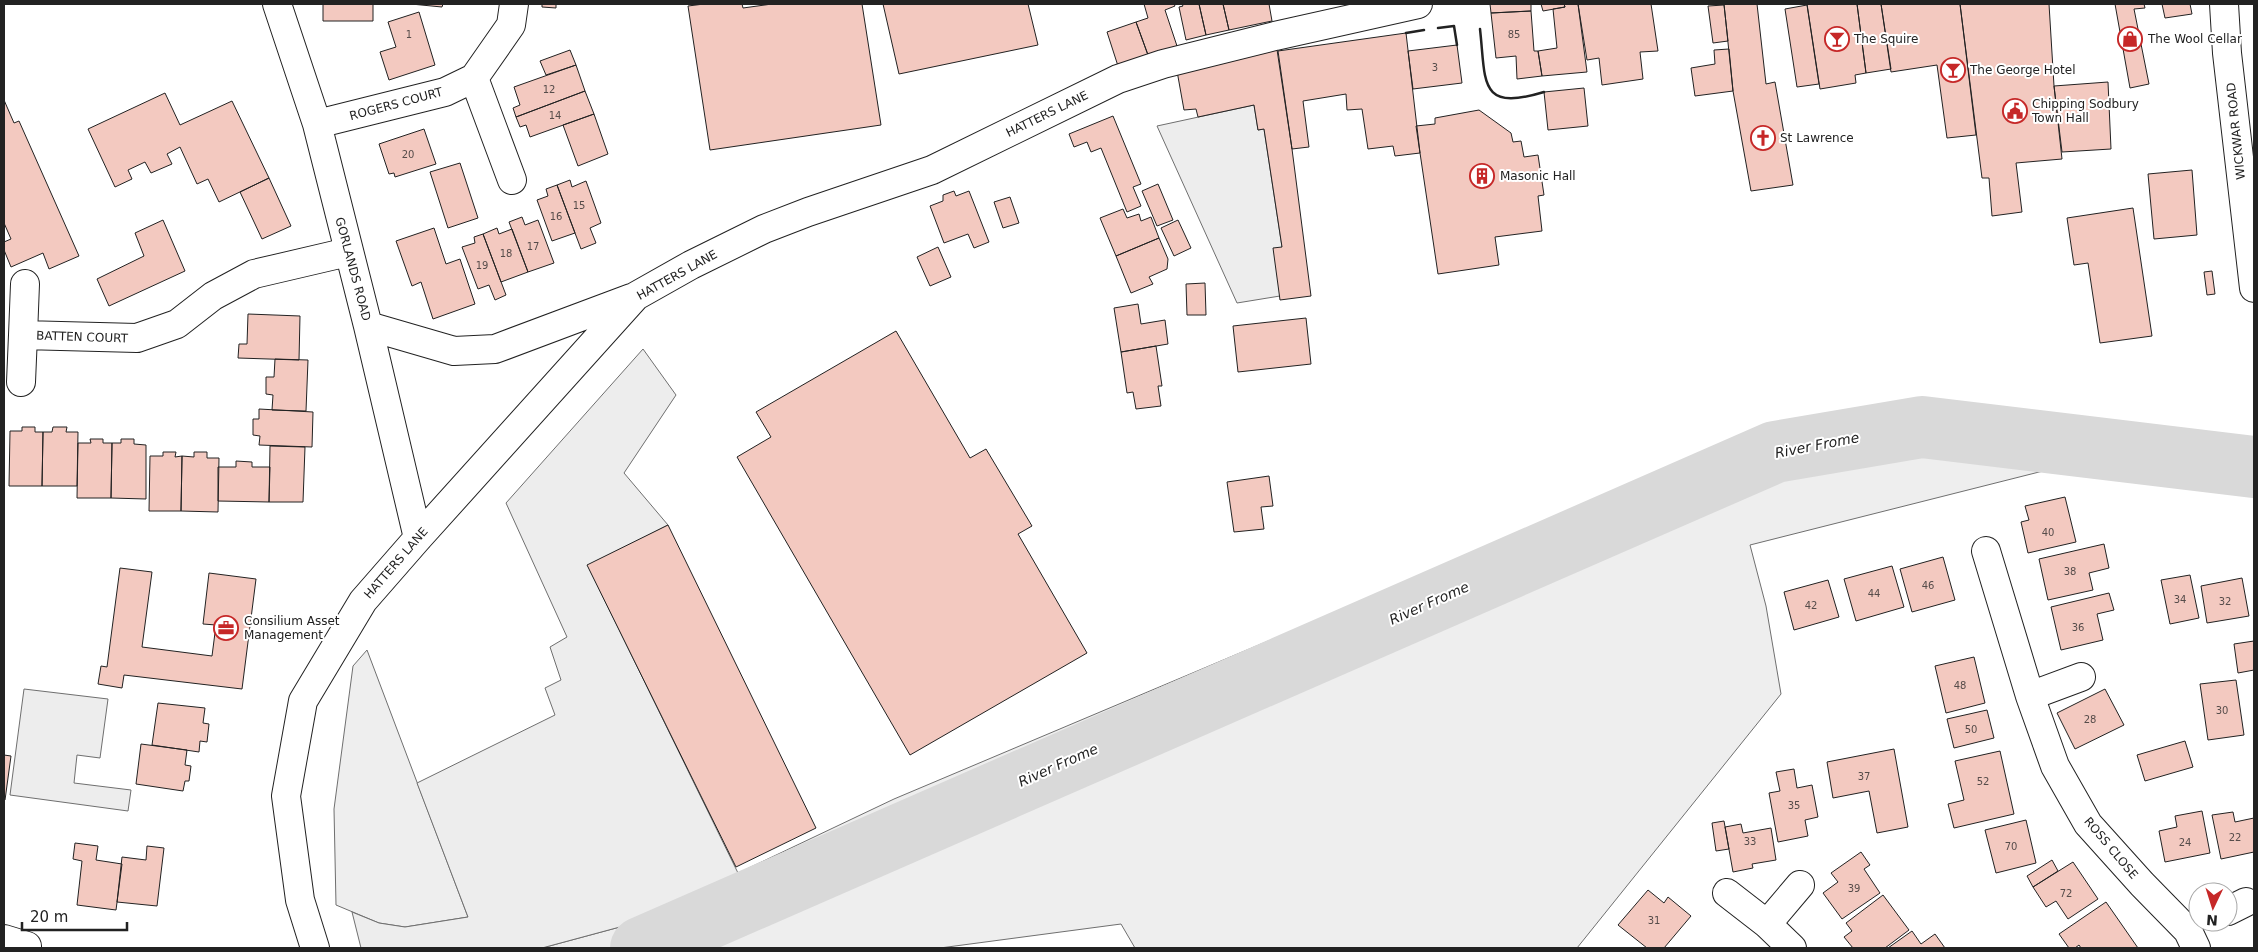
<svg xmlns="http://www.w3.org/2000/svg" width="2258" height="952" font-family="'DejaVu Sans',sans-serif">
<style>
.green{fill:#eee;stroke:#6f6f6f}
.parking{fill:#ededed;stroke:#6f6f6f}
.lines{fill:none;stroke-linecap:round;stroke-linejoin:round}
.river{stroke:#d9d9d9;stroke-width:62}
.building{fill:#f3c9c0;stroke:#222}
.minor-casing{stroke:#222;stroke-width:30}
.major-casing{stroke:#222;stroke-width:30}
.minor{stroke:#fff;stroke-width:28}
.major{stroke:#fff;stroke-width:28}
.wall{stroke:#222;stroke-width:2.5}
.labels{text-anchor:middle;dominant-baseline:central;stroke-width:4;stroke-linejoin:round;paint-order:stroke}
.number-label{font-size:10px;fill:#564c4a}
.poi-label{font-size:12px;fill:#222;stroke:#fff;text-anchor:start}
.street-label{font-size:12px;fill:#222;stroke:#fff}
.water-label{font-size:14px;font-style:italic;fill:#222;stroke:#fff}
</style>
<rect width="100%" height="100%" fill="#fff"/>
<!-- green -->
<path class="green" d="M 1923,410 L 2053,425 L 2051,469 L 1750,545 L 1766,606 L 1781,694 L 1577,948 L 1135,948 L 1121,924 L 940,948 L 542,948 L 631,924 L 894,799 L 1761,433 Z
M 367,650 L 468,917 L 405,927 L 379,923 L 336,905 L 334,809 L 353,666 Z"/>
<!-- parking -->
<path class="parking" d="M 1254,105 L 1258,130 L 1264,129 L 1282,247 L 1280,296 L 1237,303 L 1157,126 Z
M 643,349 L 676,395 L 624,473 L 668,525 L 588,566 L 738,873 L 631,924 L 542,948 L 361,948 L 352,912 L 379,923 L 405,927 L 468,917 L 417,783 L 555,715 L 545,688 L 561,680 L 550,647 L 567,637 L 506,503 Z
M 24,689 L 108,699 L 100,758 L 77,755 L 74,783 L 131,790 L 128,811 L 10,795 Z"/>
<g class="lines">
<!-- river -->
<path class="river" d="M 641,948 L 1775,452 L 1922,427 L 2254,467"/>
</g>
<!-- building -->
<path class="building" d="M 323,4 L 373,4 L 373,21 L 323,21 Z
M 411,4 L 443,4 L 442,7 Z
M 542,4 L 556,4 L 556,8 L 542,7 Z
M 704,4 L 742,4 L 743,8 L 772,4 L 862,4 L 881,125 L 710,150 L 688,6 Z
M 883,4 L 1028,4 L 1038,45 L 899,74 Z
M 1144,4 L 1174,4 L 1175,6 L 1165,10 L 1177,46 L 1148,55 L 1136,22 L 1148,18 Z
M 1182,4 L 1199,4 L 1206,35 L 1186,40 L 1179,7 L 1183,6 Z
M 1199,4 L 1223,4 L 1229,30 L 1206,35 Z
M 1223,4 L 1269,4 L 1272,21 L 1229,30 Z
M 1490,4 L 1531,4 L 1531,11 L 1491,13 Z
M 1541,4 L 1564,4 L 1565,7 L 1543,11 Z
M 1564,4 L 1578,4 L 1587,72 L 1542,76 L 1538,51 L 1557,48 L 1553,9 L 1565,7 Z
M 1578,4 L 1651,4 L 1658,51 L 1640,52 L 1643,79 L 1602,85 L 1599,58 L 1587,60 Z
M 1724,4 L 1757,4 L 1766,84 L 1775,82 L 1793,185 L 1751,191 L 1733,91 Z
M 1807,4 L 1857,4 L 1866,73 L 1855,75 L 1856,83 L 1820,89 Z
M 1857,4 L 1881,4 L 1891,69 L 1866,73 Z
M 1881,4 L 1960,4 L 1976,135 L 1947,138 L 1937,65 L 1891,72 Z
M 1960,4 L 2049,4 L 2054,86 L 2062,159 L 2016,163 L 2022,212 L 1992,216 L 1989,178 L 1982,178 Z
M 2115,4 L 2144,4 L 2145,8 L 2134,9 L 2149,84 L 2130,88 Z
M 2162,4 L 2190,4 L 2192,14 L 2165,18 Z
M 1724,5 L 1728,41 L 1713,43 L 1708,6 Z
M 1807,5 L 1819,84 L 1797,87 L 1785,9 Z
M 1531,11 L 1534,51 L 1538,51 L 1542,76 L 1517,79 L 1516,56 L 1496,58 L 1491,13 Z
M 419,12 L 435,65 L 389,80 L 380,52 L 396,47 L 388,22 Z
M 1136,22 L 1148,55 L 1118,66 L 1107,32 Z
M 1406,33 L 1420,153 L 1395,156 L 1393,146 L 1368,149 L 1362,109 L 1347,110 L 1346,94 L 1303,101 L 1309,147 L 1292,149 L 1278,51 Z
M 1276,43 L 1292,149 L 1311,296 L 1280,300 L 1273,248 L 1282,247 L 1264,129 L 1258,130 L 1254,105 L 1198,117 L 1196,109 L 1184,110 L 1177,71 Z
M 1457,45 L 1462,83 L 1413,89 L 1408,51 Z
M 1729,49 L 1733,91 L 1695,96 L 1691,68 L 1715,64 L 1714,50 Z
M 570,50 L 576,65 L 546,75 L 540,61 Z
M 576,65 L 585,91 L 516,117 L 513,108 L 520,105 L 514,87 Z
M 2108,82 L 2111,149 L 2062,152 L 2054,86 Z
M 1584,88 L 1588,126 L 1548,130 L 1544,92 Z
M 585,91 L 594,114 L 530,137 L 526,125 L 520,127 L 516,117 Z
M 165,93 L 180,125 L 232,101 L 269,178 L 219,202 L 208,179 L 197,184 L 180,147 L 167,154 L 172,164 L 151,173 L 145,162 L 128,170 L 132,179 L 115,187 L 88,129 Z
M 4,100 L 14,123 L 19,121 L 79,256 L 49,269 L 43,253 L 11,267 L 4,250 L 4,242 L 11,239 L 4,223 Z
M 1479,110 L 1511,133 L 1513,142 L 1521,141 L 1524,157 L 1538,155 L 1544,195 L 1538,196 L 1542,231 L 1495,237 L 1499,265 L 1438,274 L 1416,126 L 1435,124 L 1435,118 Z
M 594,114 L 608,154 L 578,166 L 563,125 Z
M 1113,116 L 1141,184 L 1133,187 L 1141,206 L 1127,212 L 1101,148 L 1091,152 L 1087,142 L 1074,147 L 1069,134 Z
M 424,129 L 436,164 L 395,177 L 394,173 L 389,174 L 379,144 Z
M 460,163 L 478,218 L 448,228 L 430,172 Z
M 2192,170 L 2197,235 L 2154,239 L 2148,174 Z
M 269,178 L 291,226 L 262,239 L 240,192 Z
M 570,180 L 572,187 L 586,181 L 601,223 L 590,228 L 596,243 L 581,249 L 557,185 Z
M 1158,184 L 1173,220 L 1157,226 L 1142,191 Z
M 557,185 L 575,233 L 552,241 L 537,200 L 548,196 L 546,189 Z
M 954,191 L 956,196 L 969,191 L 989,242 L 974,248 L 968,234 L 944,243 L 930,206 L 943,201 L 943,195 Z
M 1010,197 L 1019,223 L 1003,228 L 994,202 Z
M 2133,208 L 2152,336 L 2100,343 L 2088,263 L 2074,265 L 2067,218 Z
M 1123,209 L 1127,218 L 1139,214 L 1141,221 L 1151,217 L 1159,238 L 1116,256 L 1100,218 Z
M 522,217 L 525,225 L 538,220 L 554,263 L 528,272 L 509,222 Z
M 163,220 L 185,271 L 109,306 L 97,279 L 144,256 L 135,233 Z
M 1178,220 L 1191,248 L 1174,256 L 1161,228 Z
M 434,228 L 446,264 L 460,259 L 475,304 L 433,319 L 421,282 L 412,286 L 396,241 Z
M 497,228 L 499,234 L 512,229 L 528,272 L 501,282 L 483,234 Z
M 483,234 L 506,295 L 495,300 L 489,285 L 478,289 L 462,247 L 475,243 L 474,237 Z
M 1159,238 L 1168,259 L 1167,269 L 1149,277 L 1153,284 L 1131,293 L 1116,256 Z
M 938,247 L 951,277 L 930,286 L 917,257 Z
M 2212,271 L 2215,294 L 2207,295 L 2204,272 Z
M 1205,283 L 1206,315 L 1187,315 L 1186,284 Z
M 1138,304 L 1141,324 L 1165,320 L 1168,344 L 1121,352 L 1114,308 Z
M 248,314 L 300,316 L 299,360 L 238,358 L 239,344 L 247,344 Z
M 1306,318 L 1311,364 L 1238,372 L 1233,326 Z
M 896,331 L 970,458 L 986,449 L 1032,526 L 1018,534 L 1087,653 L 910,755 L 737,457 L 771,437 L 756,412 Z
M 1156,346 L 1162,386 L 1158,386 L 1161,406 L 1136,409 L 1133,392 L 1127,393 L 1121,352 Z
M 275,359 L 308,360 L 306,411 L 272,410 L 273,395 L 266,394 L 266,377 L 274,377 Z
M 259,409 L 313,412 L 312,447 L 259,445 L 260,436 L 253,435 L 253,419 L 259,419 Z
M 22,427 L 35,427 L 35,432 L 43,432 L 42,486 L 9,486 L 10,431 L 22,431 Z
M 53,427 L 67,427 L 66,432 L 78,432 L 77,486 L 42,486 L 43,432 L 52,432 Z
M 90,439 L 103,439 L 103,443 L 112,443 L 111,498 L 77,498 L 78,443 L 91,443 Z
M 121,439 L 134,439 L 134,444 L 146,445 L 146,499 L 111,498 L 112,443 L 121,443 Z
M 270,446 L 305,447 L 303,502 L 269,502 Z
M 163,452 L 176,452 L 175,457 L 182,456 L 181,511 L 149,511 L 150,456 L 163,456 Z
M 194,452 L 207,452 L 207,458 L 219,458 L 218,512 L 181,511 L 182,456 L 194,457 Z
M 236,461 L 252,462 L 252,467 L 270,467 L 269,502 L 218,501 L 218,467 L 236,467 Z
M 1269,476 L 1273,506 L 1261,507 L 1264,529 L 1234,532 L 1227,482 Z
M 2065,497 L 2076,542 L 2028,553 L 2021,522 L 2029,520 L 2025,506 Z
M 668,525 L 816,828 L 736,867 L 587,565 Z
M 2104,544 L 2109,568 L 2089,573 L 2093,590 L 2048,600 L 2039,559 Z
M 1943,557 L 1955,600 L 1912,612 L 1900,569 Z
M 1892,566 L 1904,607 L 1856,621 L 1844,579 Z
M 120,568 L 152,572 L 142,647 L 212,656 L 216,625 L 203,624 L 209,573 L 256,579 L 242,689 L 124,675 L 122,688 L 98,684 L 101,666 L 107,667 Z
M 2190,575 L 2199,618 L 2170,624 L 2161,580 Z
M 2242,578 L 2249,616 L 2207,623 L 2201,586 Z
M 1828,580 L 1839,617 L 1794,630 L 1784,592 Z
M 2109,593 L 2114,610 L 2097,614 L 2103,640 L 2061,650 L 2051,607 Z
M 2254,641 L 2254,670 L 2238,673 L 2234,644 Z
M 1974,657 L 1985,703 L 1946,713 L 1935,666 Z
M 2236,680 L 2244,735 L 2208,740 L 2200,684 Z
M 2105,689 L 2124,725 L 2075,749 L 2057,713 Z
M 158,703 L 205,708 L 203,723 L 209,724 L 207,742 L 200,741 L 199,752 L 152,745 Z
M 1987,710 L 1994,738 L 1954,748 L 1947,719 Z
M 2185,741 L 2193,767 L 2145,781 L 2137,755 Z
M 141,744 L 187,750 L 185,765 L 191,766 L 189,781 L 185,781 L 183,791 L 136,784 Z
M 1894,749 L 1908,827 L 1877,833 L 1869,791 L 1833,798 L 1827,762 Z
M 2000,751 L 2014,814 L 1954,828 L 1948,804 L 1964,800 L 1955,761 Z
M 4,755 L 11,756 L 5,800 L 4,800 Z
M 1794,769 L 1797,788 L 1812,785 L 1818,817 L 1805,820 L 1808,836 L 1778,842 L 1769,793 L 1780,791 L 1776,772 Z
M 2202,811 L 2210,853 L 2165,862 L 2159,831 L 2177,827 L 2175,816 Z
M 2233,812 L 2235,822 L 2254,818 L 2254,852 L 2221,859 L 2212,815 Z
M 2026,820 L 2036,863 L 1996,873 L 1985,830 Z
M 1724,821 L 1729,849 L 1716,851 L 1712,823 Z
M 1741,824 L 1743,833 L 1771,828 L 1776,860 L 1752,864 L 1753,868 L 1733,872 L 1725,827 Z
M 75,843 L 98,846 L 96,860 L 122,864 L 116,910 L 77,905 L 82,861 L 73,859 Z
M 147,846 L 164,848 L 157,906 L 117,902 L 122,857 L 146,860 Z
M 1861,852 L 1870,865 L 1864,869 L 1880,893 L 1842,919 L 1823,893 L 1838,882 L 1831,873 Z
M 2052,860 L 2058,871 L 2033,887 L 2027,876 Z
M 2073,862 L 2098,899 L 2068,919 L 2056,901 L 2046,907 L 2033,887 Z
M 1648,890 L 1664,903 L 1668,897 L 1691,916 L 1664,948 L 1647,948 L 1618,925 Z
M 1883,895 L 1909,930 L 1885,948 L 1853,948 L 1844,937 L 1852,931 L 1846,923 Z
M 2106,902 L 2138,948 L 2081,948 L 2079,945 L 2075,948 L 2069,948 L 2059,934 Z
M 1912,931 L 1921,944 L 1935,934 L 1945,948 L 1888,948 Z"/>
<g class="lines">
<defs>
<path id="minor" d="M 277,4 L 317,124 L 368,326 L 418,538
M 474,78 L 512,180
M 317,124 L 445,92 L 474,78 L 511,25 L 514,4
M 368,326 L 454,351 L 495,349 L 631,298
M 23,335 L 25,284
M 21,382 L 23,335 L 137,338 L 177,324 L 213,296 L 254,274 L 348,252
M 1986,551 L 2030,696 L 2055,766 L 2088,824 L 2142,884 L 2188,931 L 2196,948
M 2030,696 L 2081,677
M 1727,893 L 1767,924 L 1792,948
M 2228,911 L 2246,902
M 1767,924 L 1800,885
M 4,939 L 27,946
M 315,948 L 300,900 L 286,796 L 303,701 L 363,601 L 418,538 L 636,296 L 691,265 L 764,229 L 808,212 L 932,170 L 1118,79 L 1163,64 L 1275,36 L 1418,4"/>
<path id="major" d="M 2224,4 L 2227,53 L 2254,288"/>
</defs>
<!-- minor casing -->
<use href="#minor" class="minor-casing"/>
<!-- major casing -->
<use href="#major" class="major-casing"/>
<!-- minor -->
<use href="#minor" class="minor"/>
<!-- major -->
<use href="#major" class="major"/>
<!-- wall -->
<path class="wall" d="M 1438,28 L 1454,26 L 1457,45
M 1480,29 C 1486,82 1478,112 1544,92
M 1406,33 L 1424,30"/>
</g>
<!-- icons -->
<defs>
<symbol id="bar-ring" viewBox="-11 -11 22 22"><circle r="9.5" fill="#fff" stroke="#c62828" stroke-width="1.5"/><path d="M-6-5H6L.8 .8V4.5H3.5V6h-7V4.5H-.8V.8Z" fill="#c62828"/></symbol>
<symbol id="shop-ring" viewBox="-11 -11 22 22"><circle r="9.5" fill="#fff" stroke="#c62828" stroke-width="1.5"/><path d="M-5-2.5h2.3a2.7 3.5 0 0 1 5.4 0H5L5.5 6h-11ZM-1.5-2.5h3a1.5 2.3 0 0 0-3 0Z" fill="#c62828"/></symbol>
<symbol id="civic-ring" viewBox="-11 -11 22 22"><circle r="9.5" fill="#fff" stroke="#c62828" stroke-width="1.5"/><path d="M-.6-6.5H3V-4.5H.6V-3L4-1V1h2V6H-6V1h2V-1L-.6-3ZM-1.2 2.5V6h2.4V2.5Z" fill="#c62828"/></symbol>
<symbol id="church-ring" viewBox="-11 -11 22 22"><circle r="9.5" fill="#fff" stroke="#c62828" stroke-width="1.5"/><path d="M-1.2-6h2.4v3.5h3.3v2.4h-3.3V6h-2.4V-.1h-3.3v-2.4h3.3Z" fill="#c62828"/></symbol>
<symbol id="building-ring" viewBox="-11 -11 22 22"><circle r="9.5" fill="#fff" stroke="#c62828" stroke-width="1.5"/><path d="M-4-6H4V6H1V3H-1V6H-4ZM-2.5-4.3h1.7v1.8h-1.7ZM.8-4.3h1.7v1.8H.8ZM-2.5-1h1.7V.8h-1.7ZM.8-1h1.7V.8H.8Z" fill="#c62828"/></symbol>
<symbol id="office-ring" viewBox="-11 -11 22 22"><circle r="9.5" fill="#fff" stroke="#c62828" stroke-width="1.5"/><path d="M-6-3h4V-5.5h4V-3h4V5H-6ZM-1-4.5V-3h2v-1.5ZM-6 0V1H6V0Z" fill="#c62828"/></symbol>
</defs>
<g fill-rule="evenodd">
<use href="#bar-ring" x="1823" y="25" width="28" height="28"/>
<use href="#shop-ring" x="2116" y="25" width="28" height="28"/>
<use href="#bar-ring" x="1939" y="56" width="28" height="28"/>
<use href="#civic-ring" x="2001" y="97" width="28" height="28"/>
<use href="#church-ring" x="1749" y="124" width="28" height="28"/>
<use href="#building-ring" x="1468" y="162" width="28" height="28"/>
<use href="#office-ring" x="212" y="614" width="28" height="28"/>
</g>
<g class="labels">
<!-- number labels -->
<g class="number-label">
<text x="409" y="34">1</text>
<text x="1514" y="34">85</text>
<text x="1435" y="67">3</text>
<text x="549" y="89">12</text>
<text x="555" y="115">14</text>
<text x="408" y="154">20</text>
<text x="579" y="205">15</text>
<text x="556" y="216">16</text>
<text x="533" y="246">17</text>
<text x="506" y="253">18</text>
<text x="482" y="265">19</text>
<text x="2048" y="532">40</text>
<text x="2070" y="571">38</text>
<text x="1928" y="585">46</text>
<text x="1874" y="593">44</text>
<text x="2180" y="599">34</text>
<text x="2225" y="601">32</text>
<text x="1811" y="605">42</text>
<text x="2078" y="627">36</text>
<text x="1960" y="685">48</text>
<text x="2222" y="710">30</text>
<text x="2090" y="719">28</text>
<text x="1971" y="729">50</text>
<text x="1864" y="776">37</text>
<text x="1983" y="781">52</text>
<text x="1794" y="805">35</text>
<text x="2235" y="837">22</text>
<text x="1750" y="841">33</text>
<text x="2185" y="842">24</text>
<text x="2011" y="846">70</text>
<text x="1854" y="888">39</text>
<text x="2066" y="893">72</text>
<text x="1654" y="920">31</text>
</g>
<!-- poi labels -->
<g class="poi-label">
<text x="1854" y="39">The Squire</text>
<text x="2148" y="39">The Wool Cellar</text>
<text x="1970" y="70">The George Hotel</text>
<text x="2032" y="104">Chipping Sodbury<tspan x="2032" dy="14">Town Hall</tspan></text>
<text x="1780" y="138">St Lawrence</text>
<text x="1500" y="176">Masonic Hall</text>
<text x="244" y="621">Consilium Asset<tspan x="244" dy="14">Management</tspan></text>
</g>
<!-- street labels -->
<g class="street-label">
<text transform="translate(396 104) rotate(-15)">ROGERS COURT</text>
<text transform="translate(1047 114) rotate(-26)">HATTERS LANE</text>
<text transform="translate(2236 131) rotate(-96)">WICKWAR ROAD</text>
<text transform="translate(353 269) rotate(75)">GORLANDS ROAD</text>
<text transform="translate(677 275) rotate(-29)">HATTERS LANE</text>
<text transform="translate(82 337) rotate(2)">BATTEN COURT</text>
<text transform="translate(396 563) rotate(-49)">HATTERS LANE</text>
<text transform="translate(2111 848) rotate(50)">ROSS CLOSE</text>
</g>
<!-- water labels -->
<g class="water-label">
<text transform="translate(1817 445) rotate(-11)">River Frome</text>
<text transform="translate(1429 603) rotate(-24)">River Frome</text>
<text transform="translate(1058 765) rotate(-24)">River Frome</text>
</g>
</g>
<!-- border -->
<rect width="2258" height="952" fill="none" stroke="#222222" stroke-width="10"/>
<!-- north arrow -->
<g transform="translate(2213 907) rotate(184)"><circle r="24" fill="#ffffff" stroke="#a7a7a7"/>
<path d="M0-4L9 19L0 12L-9 19Z" fill="#c62828"/>
<text y="-8" font-size="14" font-weight="bold" text-anchor="middle" fill="#222222">N</text>
</g>
<!-- scale -->
<path d="M22 922v8h105v-8" fill="none" stroke="#222222" stroke-width="2.5"/>
<text x="30" y="922" font-size="15" fill="#222222" stroke="#ffffff" stroke-width="4" paint-order="stroke">20 m</text>
</svg>
